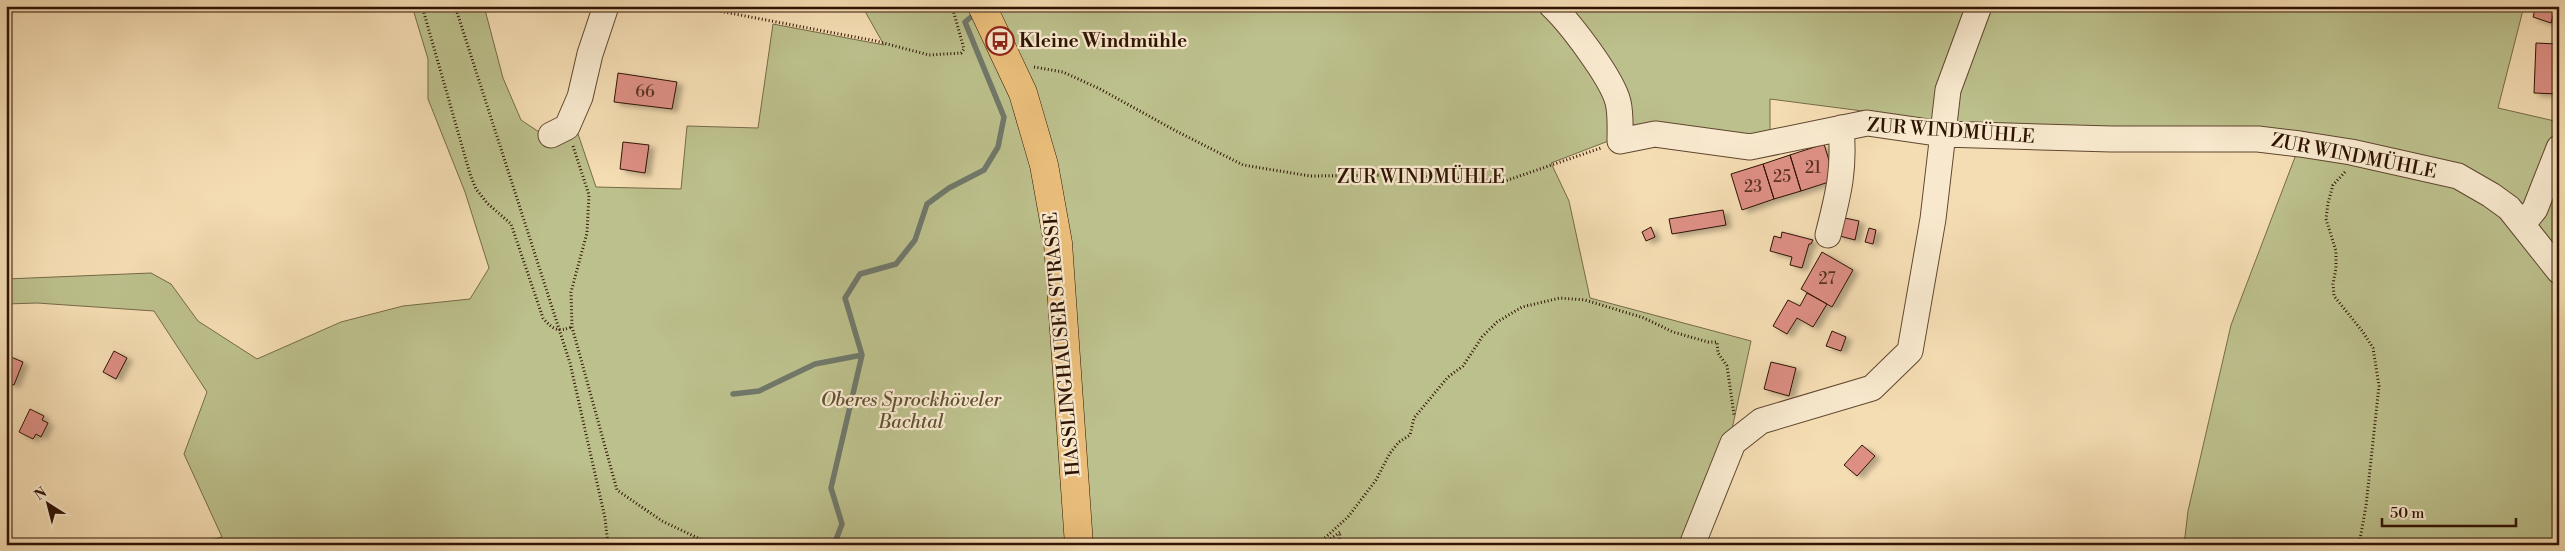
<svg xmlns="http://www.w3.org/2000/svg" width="2565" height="551" font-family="'Libre Bodoni',serif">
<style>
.green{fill:#bcc08c;stroke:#766a48}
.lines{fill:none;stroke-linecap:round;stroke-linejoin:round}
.stream{stroke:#70786a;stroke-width:5.5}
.building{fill:#dd8f84;stroke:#2f1303;filter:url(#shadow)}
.minor-casing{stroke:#60462f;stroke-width:27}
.major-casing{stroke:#2f1303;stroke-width:29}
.path{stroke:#2f1303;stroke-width:3;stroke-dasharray:1 2.5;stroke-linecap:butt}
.minor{stroke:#f8e9ce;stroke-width:25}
.major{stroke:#eabe7a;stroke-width:28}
.labels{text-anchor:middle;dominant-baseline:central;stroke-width:4.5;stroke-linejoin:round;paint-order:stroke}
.number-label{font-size:16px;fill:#5a3223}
.poi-label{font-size:19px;font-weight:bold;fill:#2f1303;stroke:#f8e9ce;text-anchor:start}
.street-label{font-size:19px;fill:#2f1303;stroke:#f8e9ce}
.park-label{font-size:19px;font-style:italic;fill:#605033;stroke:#f8e9ce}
</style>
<defs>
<filter id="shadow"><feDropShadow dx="5.5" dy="3" stdDeviation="2.5" flood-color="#0004"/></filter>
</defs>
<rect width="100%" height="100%" fill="#f5ddb3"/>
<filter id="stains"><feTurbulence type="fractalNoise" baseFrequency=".004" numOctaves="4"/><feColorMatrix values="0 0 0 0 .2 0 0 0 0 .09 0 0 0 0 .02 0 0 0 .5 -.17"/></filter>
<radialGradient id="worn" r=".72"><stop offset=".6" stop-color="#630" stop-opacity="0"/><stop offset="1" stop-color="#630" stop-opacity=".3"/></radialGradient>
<!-- green -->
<path class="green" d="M 412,6 L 484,6 L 503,78 L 521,120 L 539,132 L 576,128 L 596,187 L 681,189 L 687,126 L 758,128 L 773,24 L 884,45 L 862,6 L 2524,6 L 2498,108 L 2559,122 L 2559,545 L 2184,545 L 2188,511 L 2231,325 L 2300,144 L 1967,127 L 1932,120 L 1770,99 L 1770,137 L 1645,127 L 1551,163 L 1569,201 L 1590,298 L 1751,341 L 1729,443 L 1686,545 L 194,545 L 222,537 L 184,454 L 207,392 L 154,311 L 37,303 L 6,304 L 6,279 L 151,273 L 171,284 L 198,321 L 257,359 L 341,322 L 403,306 L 470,299 L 489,268 L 465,192 L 428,99 L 428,59 Z"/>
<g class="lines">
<!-- stream -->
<path class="stream" d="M 733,394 L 759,391 L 815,364 L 862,355
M 834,545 L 842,524 L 831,488 L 862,355 L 845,298 L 860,274 L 896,264 L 915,240 L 927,204 L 949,188 L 984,170 L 998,147 L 1004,117 L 965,22 L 971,17"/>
</g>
<!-- building -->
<path class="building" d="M 2536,6 L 2556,6 L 2551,23 L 2533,17 Z
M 2556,37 L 2559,37 L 2559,94 L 2534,93 L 2536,43 L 2556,44 Z
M 618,73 L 677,82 L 672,109 L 614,102 Z
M 623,142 L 649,145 L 645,173 L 620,169 Z
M 1824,144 L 1835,180 L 1801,191 L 1790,155 Z
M 1790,155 L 1801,191 L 1774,199 L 1763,164 Z
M 1763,164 L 1774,199 L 1742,210 L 1731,174 Z
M 1723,210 L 1726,225 L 1672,234 L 1669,219 Z
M 1840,217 L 1859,221 L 1855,240 L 1836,235 Z
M 1651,227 L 1655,237 L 1646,241 L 1642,232 Z
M 1869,228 L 1876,230 L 1873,244 L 1865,242 Z
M 1782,232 L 1813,240 L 1811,244 L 1809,244 L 1802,268 L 1790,265 L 1792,257 L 1770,251 L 1774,236 L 1781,238 Z
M 1822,252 L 1853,270 L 1832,307 L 1801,289 Z
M 1807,293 L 1827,304 L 1813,327 L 1797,318 L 1787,334 L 1773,326 L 1788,300 L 1800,306 Z
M 1832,331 L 1846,337 L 1841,351 L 1826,346 Z
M 114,351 L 127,358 L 116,379 L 103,372 Z
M 6,355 L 23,362 L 14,385 L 6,382 Z
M 1771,362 L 1796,368 L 1789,396 L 1764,389 Z
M 30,409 L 44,416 L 42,420 L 48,423 L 41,437 L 36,434 L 33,439 L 19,432 Z
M 1862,445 L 1875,456 L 1857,476 L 1844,465 Z"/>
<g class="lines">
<defs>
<path id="minor" d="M 1552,6 C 1570,23 1612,78 1618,102 C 1621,114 1620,129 1620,141 L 1655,134 L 1750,147 L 1867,123 L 1943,134 L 2111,139 L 2258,139 L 2300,144 L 2351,152 L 2458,176 L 2491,195 L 2509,208 L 2559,271
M 551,135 L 567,127 L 580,97 L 590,54 L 606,6
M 2523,224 L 2535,209 L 2559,148
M 1828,235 C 1838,195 1845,170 1841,128
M 1692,545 L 1733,443 L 1761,421 L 1872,388 L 1910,351 L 1933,219 L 1948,90 L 1979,6"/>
<path id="major" d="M 982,6 L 1023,93 L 1044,165 L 1058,243 L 1079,545"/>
</defs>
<!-- minor casing -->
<use href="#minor" class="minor-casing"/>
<!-- major casing -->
<use href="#major" class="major-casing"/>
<!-- path -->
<path class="path" d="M 422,6 L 470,174 L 476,189 L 487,203 L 511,224 L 543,318 C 553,330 558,332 572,327
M 455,6 L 570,363 L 605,518 L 608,545
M 693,6 L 876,41 L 929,55 L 961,53 L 964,49 L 952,6
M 1034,67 L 1063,72 L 1100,89 L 1176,131 L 1243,165 L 1310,176 L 1402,175 L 1505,181 L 1601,148
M 573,146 L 589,195 L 587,233 L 571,292 L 572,327 L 617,490 L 662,521 L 700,539 L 701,545
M 2345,172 L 2333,185 L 2328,203 L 2326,219 L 2336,251 L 2336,268 L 2333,284 L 2334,296 L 2363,332 L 2373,348 L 2379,386 L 2366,506 L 2359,545
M 1317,545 L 1348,517 L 1376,480 L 1390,453 L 1399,442 L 1410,435 L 1414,418 L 1448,377 L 1463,366 L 1482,337 L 1497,322 L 1522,307 L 1560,298 L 1585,300 L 1644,318 L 1673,332 L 1708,342 L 1717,342 L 1718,353 L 1727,366 L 1734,415
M 1322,545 L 1340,532 L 1339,545"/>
<!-- minor -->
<use href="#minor" class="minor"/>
<!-- major -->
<use href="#major" class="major"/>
</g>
<!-- icons -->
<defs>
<symbol id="bus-ring" viewBox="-11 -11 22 22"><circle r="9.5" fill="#f8e9ce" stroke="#8f2418" stroke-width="1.5"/><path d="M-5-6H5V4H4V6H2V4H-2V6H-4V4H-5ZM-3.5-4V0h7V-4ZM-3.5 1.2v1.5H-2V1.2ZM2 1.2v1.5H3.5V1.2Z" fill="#8f2418"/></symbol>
</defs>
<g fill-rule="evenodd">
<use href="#bus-ring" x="984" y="25" width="32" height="32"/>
</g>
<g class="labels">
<!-- number labels -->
<g class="number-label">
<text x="645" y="92">66</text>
<text x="1813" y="168">21</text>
<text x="1782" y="177">25</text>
<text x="1753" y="187">23</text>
<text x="1827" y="279">27</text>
</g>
<!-- poi labels -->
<g class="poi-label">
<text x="1019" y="41">Kleine Windmühle</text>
</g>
<!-- street labels -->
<g class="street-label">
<text transform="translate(1951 131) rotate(4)">ZUR WINDMÜHLE</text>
<text transform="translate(2354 156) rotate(11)">ZUR WINDMÜHLE</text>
<text x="1421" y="177">ZUR WINDMÜHLE</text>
<text transform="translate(1062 344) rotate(-95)">HASSLINGHAUSER STRASSE</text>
</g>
<!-- park labels -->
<g class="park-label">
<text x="911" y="400">Oberes Sprockhöveler<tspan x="911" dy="22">Bachtal</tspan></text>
</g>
</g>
<!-- margin -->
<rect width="2565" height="551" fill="none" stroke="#f5ddb3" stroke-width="25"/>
<rect x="8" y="8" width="2550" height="536" fill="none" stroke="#2f1303" stroke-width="2.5"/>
<rect x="12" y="12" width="2540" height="526" fill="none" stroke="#2f1303"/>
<!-- north arrow -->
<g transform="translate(48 504) rotate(324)" stroke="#f8e9ce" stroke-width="4" paint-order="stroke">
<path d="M0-4L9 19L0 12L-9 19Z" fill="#2f1303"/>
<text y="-8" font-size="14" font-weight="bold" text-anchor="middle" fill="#2f1303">N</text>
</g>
<!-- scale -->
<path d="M2382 518v8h134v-8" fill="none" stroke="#2f1303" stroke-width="2.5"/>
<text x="2390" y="518" font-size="15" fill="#2f1303" stroke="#f8e9ce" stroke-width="4" paint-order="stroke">50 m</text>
<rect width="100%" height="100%" filter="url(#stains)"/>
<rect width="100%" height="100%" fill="url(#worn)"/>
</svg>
